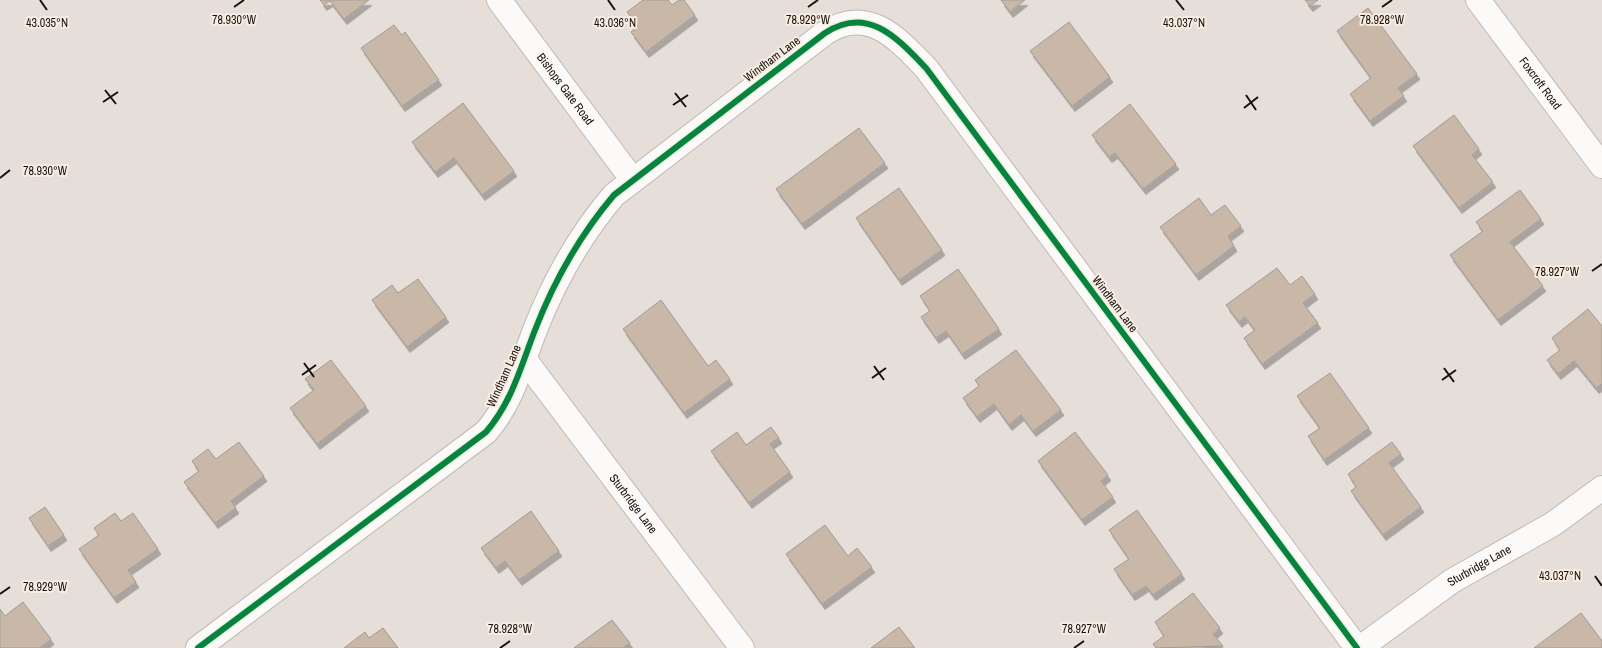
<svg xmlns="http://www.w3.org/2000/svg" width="1602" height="648" font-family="'Archivo Narrow',sans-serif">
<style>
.building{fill:#c9b8a7;stroke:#a09b96;filter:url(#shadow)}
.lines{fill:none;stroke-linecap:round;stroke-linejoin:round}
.street-casing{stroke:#beb9b4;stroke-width:26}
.street{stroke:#fbfaf9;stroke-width:24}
.cycleway-casing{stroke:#f9ece0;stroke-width:9}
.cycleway{stroke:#00873e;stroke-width:6}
.ticks{fill:none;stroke:#16120d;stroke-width:2}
.labels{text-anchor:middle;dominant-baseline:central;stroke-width:4;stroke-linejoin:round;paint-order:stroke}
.street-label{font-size:12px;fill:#16120d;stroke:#f9ece0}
.ticks-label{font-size:12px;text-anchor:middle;fill:#16120d;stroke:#f9ece0;stroke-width:4;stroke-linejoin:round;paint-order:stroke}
</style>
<defs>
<filter id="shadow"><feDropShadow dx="3" dy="5.5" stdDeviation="0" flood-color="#0004"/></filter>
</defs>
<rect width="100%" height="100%" fill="#e6dfd9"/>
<!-- building -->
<path class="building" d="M 320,0 L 369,0 L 344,19 L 330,1 L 324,5 Z
M 643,0 L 668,0 L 672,5 L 679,0 L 684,0 L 695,15 L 646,52 L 631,32 L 638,26 L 627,12 Z
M 1001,0 L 1025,0 L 1010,12 Z
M 1305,0 L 1318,0 L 1310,6 Z
M 1368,8 L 1417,74 L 1398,88 L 1404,96 L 1370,121 L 1350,94 L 1371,78 L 1337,31 Z
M 1069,22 L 1110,77 L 1072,106 L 1030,51 Z
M 394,25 L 402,35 L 405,32 L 439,80 L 402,106 L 361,48 Z
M 463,103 L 514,171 L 482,195 L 454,158 L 435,172 L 412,142 Z
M 1130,104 L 1176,164 L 1143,189 L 1115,153 L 1109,157 L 1092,135 Z
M 1454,115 L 1479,149 L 1472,155 L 1493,182 L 1459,208 L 1413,146 Z
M 859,128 L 885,163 L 802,224 L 776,189 Z
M 899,188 L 942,250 L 899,280 L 856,218 Z
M 1520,190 L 1541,219 L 1510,242 L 1543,286 L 1498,320 L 1450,255 L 1483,231 L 1476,222 Z
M 1199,198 L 1211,215 L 1225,205 L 1241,226 L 1228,236 L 1234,246 L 1196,275 L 1160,227 Z
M 1277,268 L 1290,285 L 1302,276 L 1315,294 L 1303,303 L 1318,323 L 1262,364 L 1244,338 L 1255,330 L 1245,317 L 1239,322 L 1226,305 Z
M 958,269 L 999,329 L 962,354 L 946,331 L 936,338 L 921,317 L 930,311 L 920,296 Z
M 418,279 L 446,317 L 407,347 L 372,300 L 392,285 L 398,293 Z
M 661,300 L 708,366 L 716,360 L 730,379 L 684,413 L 623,329 Z
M 1588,309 L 1602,326 L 1602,384 L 1596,388 L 1574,361 L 1558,374 L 1547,360 L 1560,350 L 1552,338 Z
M 1016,350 L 1061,410 L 1033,431 L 1021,415 L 1009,425 L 994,404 L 977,417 L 963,398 L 979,386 L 975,380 Z
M 331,360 L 366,406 L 317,444 L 290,408 L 314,390 L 305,379 Z
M 1330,373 L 1369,428 L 1324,460 L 1308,436 L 1320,428 L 1297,396 Z
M 771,427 L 779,438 L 770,444 L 790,472 L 749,503 L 711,451 L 737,432 L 746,445 Z
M 1075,432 L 1108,475 L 1101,481 L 1113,497 L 1082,520 L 1038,461 Z
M 239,442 L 264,476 L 231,501 L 236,508 L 215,523 L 184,482 L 199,471 L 192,461 L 208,449 L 216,459 Z
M 1392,442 L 1401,454 L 1389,463 L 1421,507 L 1383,535 L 1351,491 L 1356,487 L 1348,474 Z
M 45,507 L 64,535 L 48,546 L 29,518 Z
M 1137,510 L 1182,574 L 1153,595 L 1146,586 L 1132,595 L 1114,569 L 1129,559 L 1109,530 Z
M 531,511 L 559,551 L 519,580 L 505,561 L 496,568 L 481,548 Z
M 115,513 L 121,521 L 133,513 L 158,549 L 128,570 L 136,582 L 114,598 L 79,549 L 99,535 L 94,528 Z
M 825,525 L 848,556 L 857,548 L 872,567 L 822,604 L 786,554 Z
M 1193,593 L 1220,628 L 1213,634 L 1223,646 L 1156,648 L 1153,644 L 1164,636 L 1155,622 Z
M 23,602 L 51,639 L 40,648 L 0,648 L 0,609 L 5,616 Z
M 1581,613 L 1602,641 L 1602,648 L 1534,648 Z
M 612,620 L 630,643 L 623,648 L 574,648 Z
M 899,627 L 915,648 L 871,648 Z
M 383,628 L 398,648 L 344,648 L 365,632 L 369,638 Z"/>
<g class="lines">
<defs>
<g id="street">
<path id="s1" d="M 499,0 L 632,179"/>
<path id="s2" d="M 1478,0 L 1602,166"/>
<path id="s3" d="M 525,360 L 742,648"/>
<path d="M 198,648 L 486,432 C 512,402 521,366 535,330 C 554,281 580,235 614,195 L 825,33 C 868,5 897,38 926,68 L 1357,648"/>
<path id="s4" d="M 1360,648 L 1452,581 L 1553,524 L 1602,488"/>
</g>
</defs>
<!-- street casing -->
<use href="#street" class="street-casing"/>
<!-- street -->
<use href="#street" class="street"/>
<defs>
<path id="cycleway" d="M 198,648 L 486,432 C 512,402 521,366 535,330 C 554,281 580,235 614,195 L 825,33 C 868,5 897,38 926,68 L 1357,648"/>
</defs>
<!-- cycleway casing -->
<use href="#cycleway" class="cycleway-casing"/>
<!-- cycleway -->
<use href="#cycleway" class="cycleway"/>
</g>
<!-- ticks -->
<path class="ticks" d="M 40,0 L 47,10M 608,0 L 615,10M 1176,0 L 1184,10M 234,7 L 244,0M 808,7 L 818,0M 1382,7 L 1392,0M 105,90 L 116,104M 675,93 L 686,107M 1246,95 L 1256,110M 103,102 L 118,92M 673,105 L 688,95M 1244,108 L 1258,97M 0,178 L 10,170M 1592,271 L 1602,264M 304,363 L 314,377M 874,366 L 884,380M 1444,368 L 1454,382M 302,375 L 316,365M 872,378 L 886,368M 1442,380 L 1456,370M 1595,576 L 1602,586M 0,594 L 10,587M 500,648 L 510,641M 1074,648 L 1084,641"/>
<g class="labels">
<!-- street labels -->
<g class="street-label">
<text transform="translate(772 59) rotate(-37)">Windham Lane</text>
<text stroke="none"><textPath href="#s2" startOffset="104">Foxcroft Road</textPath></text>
<text stroke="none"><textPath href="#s1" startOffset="111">Bishops Gate Road</textPath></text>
<text transform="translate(1115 304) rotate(53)">Windham Lane</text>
<text transform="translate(504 376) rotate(-66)">Windham Lane</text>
<text stroke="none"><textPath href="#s3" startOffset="180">Sturbridge Lane</textPath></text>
<text stroke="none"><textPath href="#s4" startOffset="145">Sturbridge Lane</textPath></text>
</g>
</g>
<g class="ticks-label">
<text x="808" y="24">78.929°W</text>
<text x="234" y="24">78.930°W</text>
<text x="1382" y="24">78.928°W</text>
<text x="47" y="27">43.035°N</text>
<text x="615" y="27">43.036°N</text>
<text x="1184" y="27">43.037°N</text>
<text x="45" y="175">78.930°W</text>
<text x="1557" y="276">78.927°W</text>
<text x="1560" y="580">43.037°N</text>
<text x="45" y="591">78.929°W</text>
<text x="510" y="633">78.928°W</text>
<text x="1084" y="633">78.927°W</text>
</g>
</svg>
